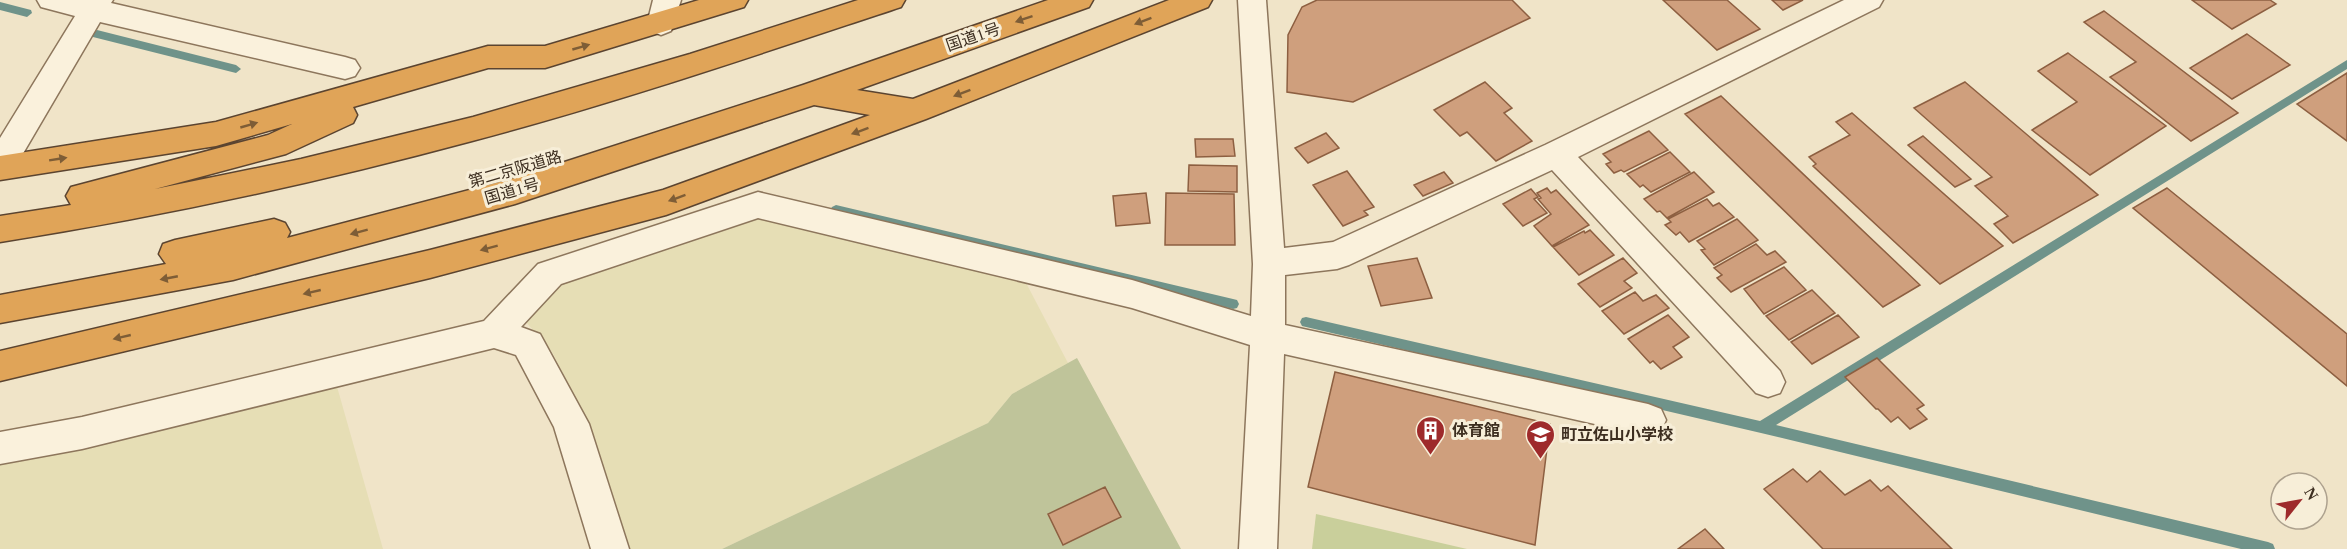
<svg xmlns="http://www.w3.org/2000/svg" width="2347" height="549" font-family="'Times New Roman','Noto Sans JP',serif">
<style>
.farmland{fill:#e6deb5}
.green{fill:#c9cf9b}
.cemetery{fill:#bfc49a}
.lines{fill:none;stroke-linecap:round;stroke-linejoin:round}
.stream{fill:#6f938a;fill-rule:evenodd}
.building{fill:#cf9f7d;stroke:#8d5f41;stroke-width:1.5}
.minor-casing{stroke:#8d765c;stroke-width:3}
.highway-casing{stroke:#5b4430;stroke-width:3}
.minor{fill:#faf1dc;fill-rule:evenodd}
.highway{fill:#e0a458;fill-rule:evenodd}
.oneway{fill:#7e5d36}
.labels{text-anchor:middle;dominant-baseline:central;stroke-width:6;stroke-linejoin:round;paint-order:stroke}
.street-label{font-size:16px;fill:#3d2e20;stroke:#f7eed8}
.poi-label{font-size:16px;font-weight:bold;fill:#3d2e20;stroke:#f7eed8;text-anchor:start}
</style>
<rect width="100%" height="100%" fill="#f0e4c8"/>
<!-- farmland -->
<path class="farmland" d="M 760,215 L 1024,279 L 1068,363 L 1012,394 L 988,423 L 722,549 L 624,549 L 585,418 L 552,352 L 526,322 L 550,287 Z
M 336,383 L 383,549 L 0,549 L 0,456 Z"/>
<!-- green -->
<path class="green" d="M 1316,514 L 1467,549 L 1312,549 Z"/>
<!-- cemetery -->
<path class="cemetery" d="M 1077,358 L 1181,549 L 722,549 L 988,423 L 1012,394 Z"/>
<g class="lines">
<!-- stream -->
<path class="stream" d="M 0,2 L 31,10 L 32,13 L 27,17 L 0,10 Z
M 97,30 L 236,65 L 241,69 L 236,73 L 93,37 L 92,34 Z
M 2347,60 L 2347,69 L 1776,425 L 2268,542 L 2273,544 L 2275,549 L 2241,549 L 1761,433 L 1306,327 L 1302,326 L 1300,322 L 1302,318 L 1306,317 L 1760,421 Z
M 836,205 L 1233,299 L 1237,300 L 1239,304 L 1237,308 L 1233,309 L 836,215 L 832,213 L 830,210 L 832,207 Z"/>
</g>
<!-- building -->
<path class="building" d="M 1317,0 L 1512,0 L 1530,18 L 1353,102 L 1287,92 L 1288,35 L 1302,7 Z
M 1663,0 L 1727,0 L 1760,29 L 1717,50 Z
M 1772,0 L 1803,0 L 1783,10 Z
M 2192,0 L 2270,0 L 2276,4 L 2232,29 Z
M 2104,11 L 2238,113 L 2191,141 L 2110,77 L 2136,62 L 2084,22 Z
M 2247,34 L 2290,65 L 2232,99 L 2190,68 Z
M 2068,53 L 2166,126 L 2090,175 L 2032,130 L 2077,102 L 2038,71 Z
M 2347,73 L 2347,141 L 2297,104 Z
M 1485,82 L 1512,108 L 1504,113 L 1532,141 L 1496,161 L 1467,132 L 1460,136 L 1434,110 Z
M 1965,82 L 2098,195 L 2013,243 L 1994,224 L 2008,216 L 1975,186 L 1992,177 L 1914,108 Z
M 1721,96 L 1920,285 L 1883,307 L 1685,114 Z
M 1852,113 L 2003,246 L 1940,284 L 1813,166 L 1816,164 L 1809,157 L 1850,135 L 1836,122 Z
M 1649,131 L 1668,150 L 1624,172 L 1621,170 L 1614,173 L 1606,164 L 1611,162 L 1603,154 Z
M 1326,133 L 1339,148 L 1308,163 L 1295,148 Z
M 1923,136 L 1971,179 L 1955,187 L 1908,145 Z
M 1195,139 L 1233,139 L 1235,156 L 1196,157 Z
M 1670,152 L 1690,172 L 1651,192 L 1643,185 L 1640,187 L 1627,174 Z
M 1189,165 L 1237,166 L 1237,192 L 1188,191 Z
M 1347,171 L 1374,207 L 1364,211 L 1368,215 L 1343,226 L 1313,185 Z
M 1444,172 L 1453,183 L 1423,196 L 1414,185 Z
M 1694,172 L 1714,192 L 1667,218 L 1660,211 L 1657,212 L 1644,199 Z
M 1547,188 L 1551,193 L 1556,190 L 1589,225 L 1552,246 L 1534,226 L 1551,214 L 1538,199 L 1541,198 L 1537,193 Z
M 2167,188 L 2347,334 L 2347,386 L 2133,208 Z
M 1531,189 L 1538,197 L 1534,199 L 1547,213 L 1523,226 L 1503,204 Z
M 1146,193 L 1150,223 L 1116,226 L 1113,196 Z
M 1166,193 L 1234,194 L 1235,245 L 1165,245 Z
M 1707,199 L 1713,206 L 1719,203 L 1734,217 L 1689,242 L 1680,232 L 1676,235 L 1665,225 L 1671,222 L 1668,219 Z
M 1737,219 L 1758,240 L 1714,265 L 1701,250 L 1705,249 L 1697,241 Z
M 1590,230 L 1614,255 L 1579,275 L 1553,247 L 1584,231 L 1585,233 Z
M 1756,244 L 1767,255 L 1775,251 L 1786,262 L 1731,292 L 1717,278 L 1722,275 L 1714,268 Z
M 1417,258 L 1432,298 L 1381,306 L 1368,266 Z
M 1623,258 L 1637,273 L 1624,281 L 1632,288 L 1600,307 L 1578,284 Z
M 1784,267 L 1806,290 L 1764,314 L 1744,289 Z
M 1812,290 L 1835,313 L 1789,340 L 1766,316 Z
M 1635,292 L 1643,301 L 1656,295 L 1669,308 L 1624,334 L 1602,311 Z
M 1668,315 L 1689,337 L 1673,347 L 1682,357 L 1661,369 L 1653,361 L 1650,363 L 1628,339 Z
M 1838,315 L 1859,337 L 1812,364 L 1791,342 Z
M 1877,358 L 1924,405 L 1917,409 L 1927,419 L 1910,429 L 1898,417 L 1891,422 L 1878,409 L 1876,409 L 1845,377 Z
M 1335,372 L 1550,424 L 1535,545 L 1308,487 Z
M 1793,469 L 1807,482 L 1820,471 L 1845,495 L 1870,480 L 1881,491 L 1888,486 L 1952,549 L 1823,549 L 1764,489 Z
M 1105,487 L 1121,517 L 1063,545 L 1048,514 Z
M 1705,529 L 1724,549 L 1678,549 Z"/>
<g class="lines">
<defs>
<path id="minor" d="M 37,0 L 113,0 L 111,3 L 345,57 L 355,60 L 360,68 L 355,76 L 345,79 L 100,22 L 11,174 L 0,177 L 0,138 L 75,16 L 41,7 Z
M 653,0 L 681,0 L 671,31 L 661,35 L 651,31 L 647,24 Z
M 1238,0 L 1266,0 L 1284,248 L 1333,242 L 1545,145 L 1844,0 L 1883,0 L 1879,7 L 1578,157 L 1780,371 L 1785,382 L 1780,393 L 1768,397 L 1756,393 L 1552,170 L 1349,265 L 1337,269 L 1285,275 L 1285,325 L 1648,404 L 1661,409 L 1666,420 L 1661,431 L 1648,436 L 1284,354 L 1277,549 L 1239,549 L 1250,345 L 1132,308 L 758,218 L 561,284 L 521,327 L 540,334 L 589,424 L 629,549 L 591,549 L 554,427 L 516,355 L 494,348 L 82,449 L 0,464 L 0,432 L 82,417 L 484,321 L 538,264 L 758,192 L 1132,280 L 1251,316 L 1253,264 Z"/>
<path id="highway" d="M 699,0 L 748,0 L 744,7 L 545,68 L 488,68 L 353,107 L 357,115 L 353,123 L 286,154 L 155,189 L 301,159 L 473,117 L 690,54 L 858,0 L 905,0 L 901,7 C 759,54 616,103 472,141 C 316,183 159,217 0,242 L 0,216 L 71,205 L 66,196 L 71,187 L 268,135 L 292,124 L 216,146 L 0,180 L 0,156 L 216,122 L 488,46 L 545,46 Z
M 1048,0 L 1093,0 L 1089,7 L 857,90 L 913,99 L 1169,0 L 1212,0 L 1208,7 L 926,119 L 666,215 L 430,278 L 0,381 L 0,351 L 430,250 L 663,190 L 870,115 L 814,105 L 515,204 L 233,280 L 0,323 L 0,295 L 166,264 L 159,254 L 163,244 L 175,240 L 274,219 L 285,223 L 290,232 L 287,238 L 515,178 L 803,85 Z"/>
</defs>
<!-- minor casing -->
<use href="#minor" class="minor-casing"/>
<!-- highway casing -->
<use href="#highway" class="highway-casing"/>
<!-- minor -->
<use href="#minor" class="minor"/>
<!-- highway -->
<use href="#highway" class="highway"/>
</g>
<!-- one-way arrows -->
<defs><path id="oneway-solid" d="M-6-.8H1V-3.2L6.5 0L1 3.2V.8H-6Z" transform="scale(1.5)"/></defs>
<g class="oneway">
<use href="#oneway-solid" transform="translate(1024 19) rotate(161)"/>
<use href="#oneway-solid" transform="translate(1143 21) rotate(159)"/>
<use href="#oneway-solid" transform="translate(581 47) rotate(-16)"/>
<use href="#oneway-solid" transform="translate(962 93) rotate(159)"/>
<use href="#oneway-solid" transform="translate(249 125) rotate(-16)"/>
<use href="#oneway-solid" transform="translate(860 131) rotate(160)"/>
<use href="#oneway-solid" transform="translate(58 159) rotate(-9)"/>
<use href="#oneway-solid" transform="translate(677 198) rotate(160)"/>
<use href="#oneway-solid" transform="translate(359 232) rotate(165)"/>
<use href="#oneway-solid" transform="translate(489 248) rotate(165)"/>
<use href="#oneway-solid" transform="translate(169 278) rotate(169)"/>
<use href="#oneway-solid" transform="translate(312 292) rotate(167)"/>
<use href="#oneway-solid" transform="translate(122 337) rotate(167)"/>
</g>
<!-- icons -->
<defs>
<symbol id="building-pin" viewBox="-11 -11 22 30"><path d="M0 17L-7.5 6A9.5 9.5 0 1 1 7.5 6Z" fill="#9e2a2b" stroke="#f7eed8"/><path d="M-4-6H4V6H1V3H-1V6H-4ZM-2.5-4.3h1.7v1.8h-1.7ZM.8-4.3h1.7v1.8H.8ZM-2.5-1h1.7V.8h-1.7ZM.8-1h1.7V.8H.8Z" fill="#fff"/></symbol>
<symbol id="school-pin" viewBox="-11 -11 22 30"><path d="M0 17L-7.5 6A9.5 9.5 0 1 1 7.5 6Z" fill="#9e2a2b" stroke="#f7eed8"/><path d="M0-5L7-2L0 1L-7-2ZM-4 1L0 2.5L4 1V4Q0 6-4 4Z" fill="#fff"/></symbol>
</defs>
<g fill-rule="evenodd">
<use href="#building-pin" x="1414" y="414" width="33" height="45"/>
<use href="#school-pin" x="1524" y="418" width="33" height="45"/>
</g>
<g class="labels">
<!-- street labels -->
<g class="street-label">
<text transform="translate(973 37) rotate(-19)">国道1号</text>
<text transform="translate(515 169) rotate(-16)">第二京阪道路</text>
<text transform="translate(512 191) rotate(-16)">国道1号</text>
</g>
<!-- poi labels -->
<g class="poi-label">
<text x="1452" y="430">体育館</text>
<text x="1561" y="434">町立佐山小学校</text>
</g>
</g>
<!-- north arrow -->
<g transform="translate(2299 501) rotate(59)"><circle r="28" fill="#f7eed8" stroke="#ada18e" stroke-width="1.5"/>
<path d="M0-4.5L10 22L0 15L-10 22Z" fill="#9e2a2b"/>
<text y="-9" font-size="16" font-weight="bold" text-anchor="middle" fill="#3d2e20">N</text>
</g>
</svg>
